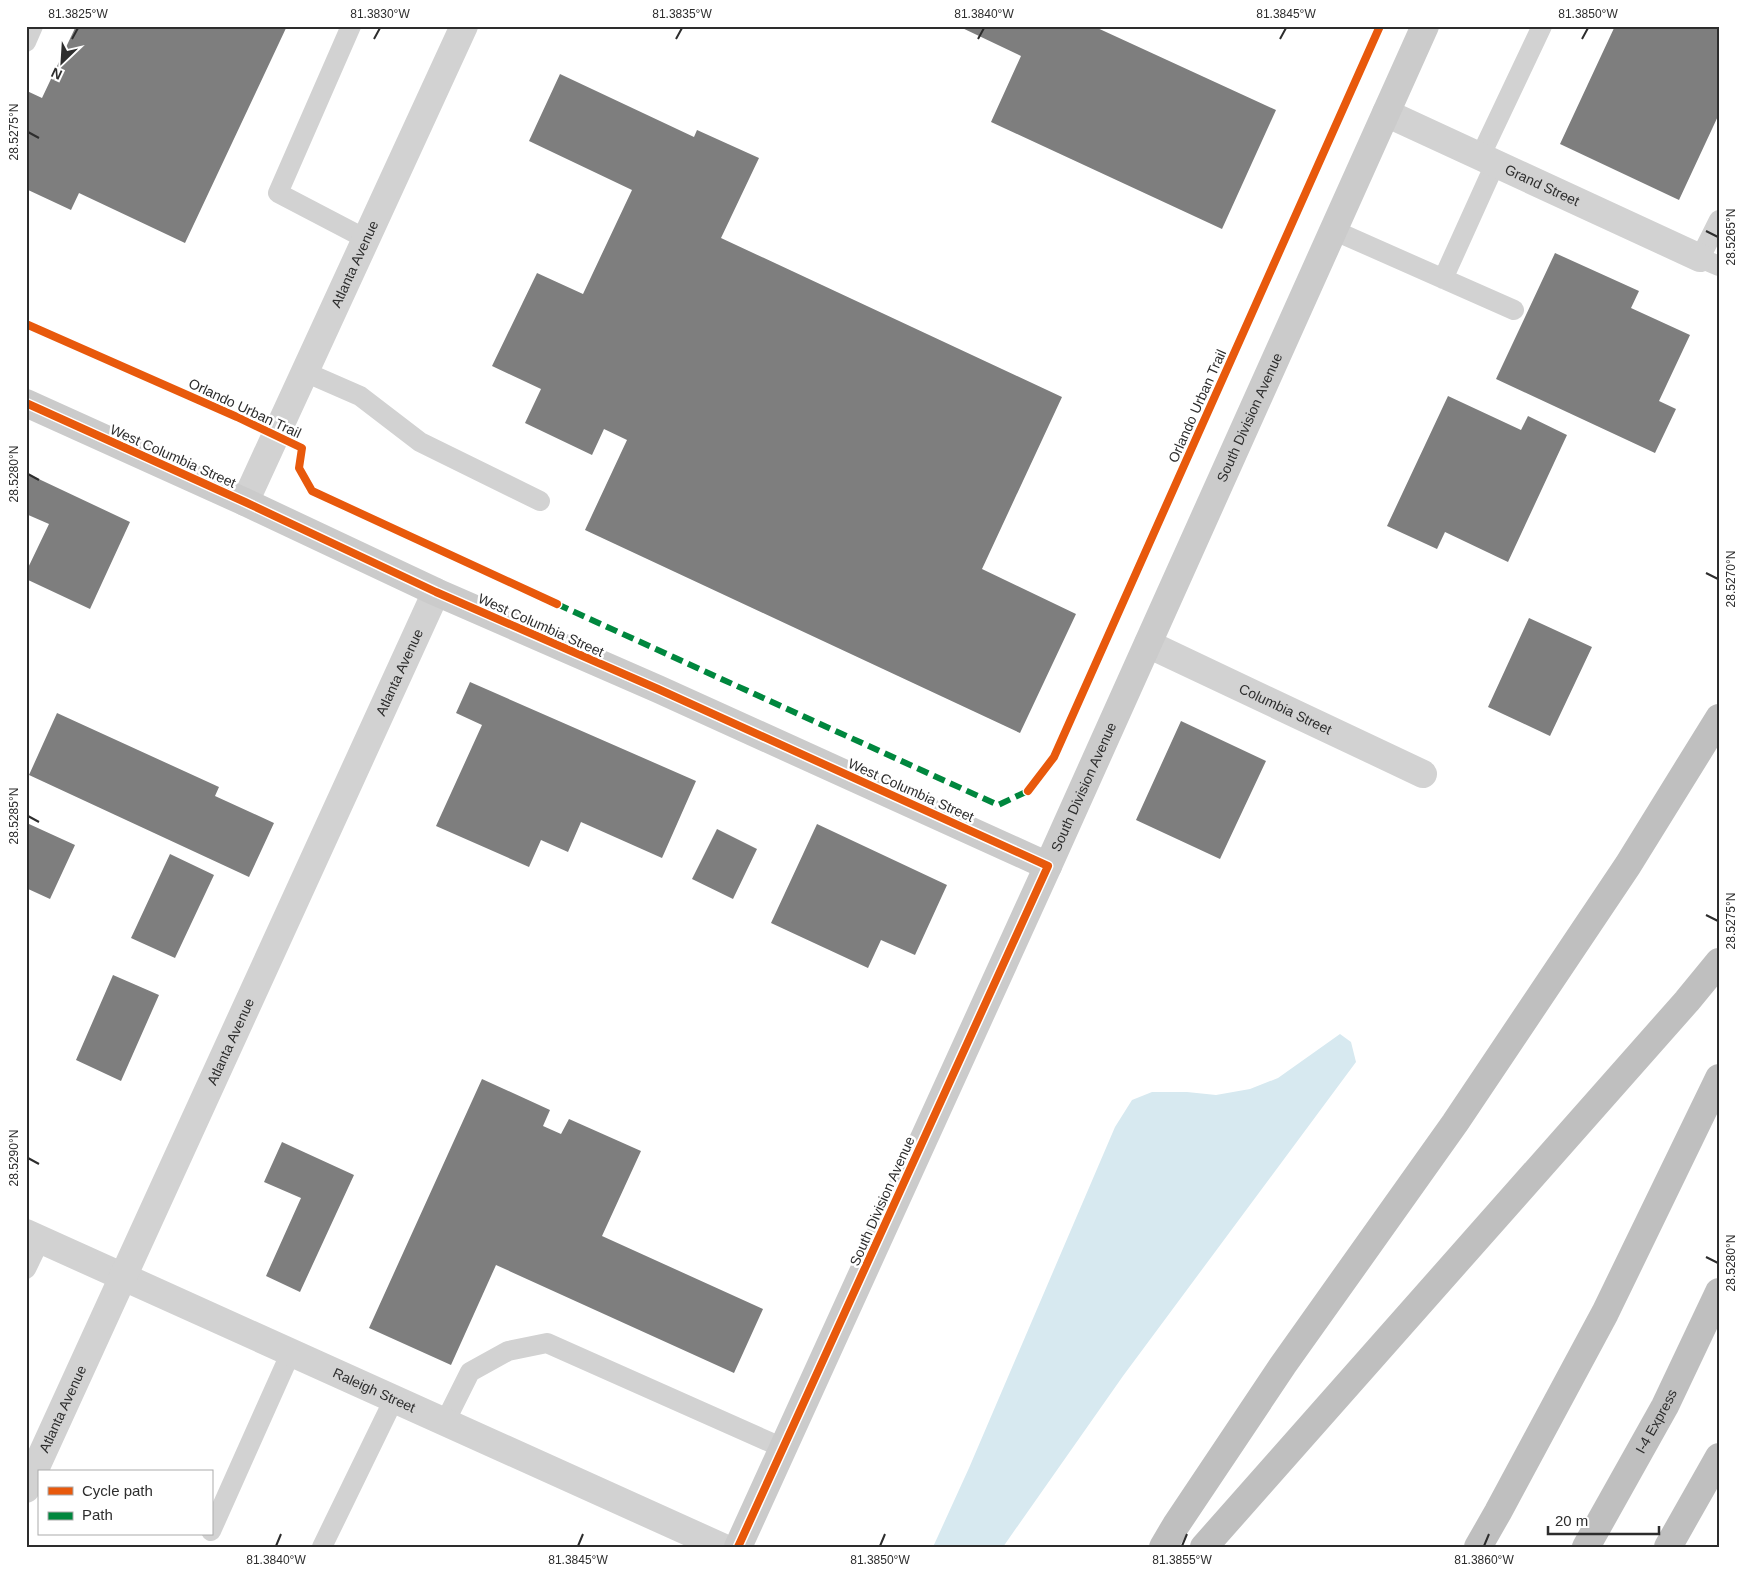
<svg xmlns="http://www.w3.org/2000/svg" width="1745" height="1573" font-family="Helvetica,sans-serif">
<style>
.water{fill:#d7e9f0}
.building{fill:#7e7e7e}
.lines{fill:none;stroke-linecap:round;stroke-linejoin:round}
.lane{stroke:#d2d2d2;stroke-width:20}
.street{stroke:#d2d2d2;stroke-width:28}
.secondary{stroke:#cbcbcb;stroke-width:28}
.highway{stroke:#bfbfbf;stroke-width:28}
.quiet{stroke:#00873e;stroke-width:6;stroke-dasharray:12 6;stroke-linecap:butt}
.cycleway-casing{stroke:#fff;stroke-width:11}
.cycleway{stroke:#e8590c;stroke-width:8}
.ticks{fill:none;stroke:#2d2d2d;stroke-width:2}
.labels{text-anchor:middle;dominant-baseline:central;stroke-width:5;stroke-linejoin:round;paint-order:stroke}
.street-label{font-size:14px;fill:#2d2d2d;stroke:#fff}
.neatline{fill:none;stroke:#2d2d2d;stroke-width:2}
.ticks-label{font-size:12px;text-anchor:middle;fill:#2d2d2d}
</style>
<rect width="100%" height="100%" fill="#fff"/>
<!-- water -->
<path class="water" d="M 1340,1034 L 1351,1042 L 1356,1062 L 1123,1376 L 1003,1547 L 933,1547 L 969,1468 L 1115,1127 L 1132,1100 L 1152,1092 L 1187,1092 L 1216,1095 L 1250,1089 L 1278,1078 Z"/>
<!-- building -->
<path class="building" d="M 76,26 L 287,26 L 185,243 L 79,193 L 71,210 L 26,189 L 26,94 L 27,91 L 42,98 Z
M 958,26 L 1093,26 L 1276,110 L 1222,229 L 991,122 L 1021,56 Z
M 1615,26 L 1719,26 L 1719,114 L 1679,200 L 1560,144 Z
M 560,74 L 694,137 L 697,130 L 759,158 L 721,238 L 1062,397 L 982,569 L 1076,614 L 1020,733 L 585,530 L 627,440 L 604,429 L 592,455 L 525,423 L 541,389 L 492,366 L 537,273 L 583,294 L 632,190 L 529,141 Z
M 1555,253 L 1639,291 L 1631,308 L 1690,335 L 1659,401 L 1676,409 L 1655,453 L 1496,379 Z
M 1448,396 L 1521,430 L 1528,416 L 1567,435 L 1508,562 L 1445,532 L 1437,549 L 1387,526 Z
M 26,473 L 130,522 L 90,609 L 26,579 L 26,572 L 49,524 L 26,514 Z
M 1529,618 L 1592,647 L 1550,736 L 1488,707 Z
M 470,682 L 696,781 L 662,858 L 581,822 L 568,852 L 541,840 L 529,867 L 436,826 L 482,725 L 456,713 Z
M 57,713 L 219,787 L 215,796 L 274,823 L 249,877 L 29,775 Z
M 1181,721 L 1266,761 L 1220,859 L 1136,820 Z
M 29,824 L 75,845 L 50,899 L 26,888 L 26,830 Z
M 817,824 L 947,885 L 915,955 L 881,940 L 868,968 L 771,923 Z
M 717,829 L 757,849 L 733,899 L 692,879 Z
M 170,854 L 214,875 L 175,958 L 131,938 Z
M 113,975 L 159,995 L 121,1081 L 76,1060 Z
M 482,1079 L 550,1110 L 543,1126 L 561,1134 L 569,1119 L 641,1151 L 602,1236 L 763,1309 L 734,1373 L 496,1265 L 451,1365 L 369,1328 Z
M 282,1142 L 354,1175 L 300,1292 L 266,1276 L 301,1198 L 264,1182 Z"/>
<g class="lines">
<!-- lane -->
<path class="lane" d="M 351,26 L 278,193 L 366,239
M 26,42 L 33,26
M 1480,157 L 1542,26
M 1719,220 L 1700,258 L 1719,266
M 1333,230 L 1514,310
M 1443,279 L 1495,164
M 305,372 L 360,396 L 420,442 L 540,501
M 26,1269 L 40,1240
M 445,1422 L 470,1372 L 508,1351 L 547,1343 L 783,1448
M 211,1531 L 291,1352
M 322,1547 L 394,1399"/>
<!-- street -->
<g class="street">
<path id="s1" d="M 1386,113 L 1700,258"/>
<path id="s2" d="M 245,502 L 464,26"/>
<path id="s3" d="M 1148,644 L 1423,774"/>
<path id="s4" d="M 26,1233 L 722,1547"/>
<path id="s5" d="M 26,1489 L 436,592"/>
</g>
<!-- secondary -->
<g class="secondary">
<path d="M 26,403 L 245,502 L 436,592 L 658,689 L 1048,866"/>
<path id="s6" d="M 738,1547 L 1048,866 L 1425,26"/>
</g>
<!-- highway -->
<g class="highway">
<path d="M 1163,1547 L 1176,1525 L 1283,1365 L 1455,1123 L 1628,865 L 1719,718"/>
<path d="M 1204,1547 L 1687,1001 L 1719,962"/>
<path d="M 1478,1547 L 1498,1512 L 1605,1313 L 1719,1078"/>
<path id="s7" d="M 1586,1547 L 1665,1406 L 1719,1292"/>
<path d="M 1668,1547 L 1719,1457"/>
</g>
<!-- quiet -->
<path class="quiet" d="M 557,604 L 998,805 L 1028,791"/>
<defs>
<path id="cycleway" d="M 26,324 L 237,417 L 302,448 L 299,468 L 312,491 L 557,604
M 26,403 L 245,502 L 436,592 L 658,689 L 1048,866 L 738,1547
M 1028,791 L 1054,757 L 1380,26"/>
</defs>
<!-- cycleway casing -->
<use href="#cycleway" class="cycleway-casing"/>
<!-- cycleway -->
<use href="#cycleway" class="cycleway"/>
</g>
<!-- ticks -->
<path class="ticks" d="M 72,39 L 78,28M 374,39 L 380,28M 676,39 L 682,28M 978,39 L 984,28M 1280,39 L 1286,28M 1582,39 L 1588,28M 28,132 L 39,138M 1706,231 L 1718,237M 28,474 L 39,480M 1706,573 L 1718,579M 28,816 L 39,822M 1706,915 L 1718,921M 28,1158 L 39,1164M 1706,1257 L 1718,1263M 276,1546 L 281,1534M 578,1546 L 583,1534M 880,1546 L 885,1534M 1182,1546 L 1187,1534M 1484,1546 L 1489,1534"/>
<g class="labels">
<!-- street labels -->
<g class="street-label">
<text stroke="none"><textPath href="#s1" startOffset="172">Grand Street</textPath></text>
<text stroke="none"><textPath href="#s2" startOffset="262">Atlanta Avenue</textPath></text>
<text transform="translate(1197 406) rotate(-66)">Orlando Urban Trail</text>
<text transform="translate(245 408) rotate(25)">Orlando Urban Trail</text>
<text stroke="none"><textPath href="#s6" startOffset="1240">South Division Avenue</textPath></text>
<text transform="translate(173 456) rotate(24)">West Columbia Street</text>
<text transform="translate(541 625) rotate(24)">West Columbia Street</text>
<text stroke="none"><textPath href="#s5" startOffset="898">Atlanta Avenue</textPath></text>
<text stroke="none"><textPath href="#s3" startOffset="152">Columbia Street</textPath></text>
<text stroke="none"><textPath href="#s6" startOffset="835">South Division Avenue</textPath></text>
<text transform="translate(911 790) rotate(24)">West Columbia Street</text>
<text stroke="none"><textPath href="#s5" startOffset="492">Atlanta Avenue</textPath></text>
<text transform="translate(882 1201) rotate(-66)">South Division Avenue</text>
<text stroke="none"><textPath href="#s4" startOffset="382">Raleigh Street</textPath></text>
<text stroke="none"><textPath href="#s5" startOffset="88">Atlanta Avenue</textPath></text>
<text stroke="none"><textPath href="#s7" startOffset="144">I-4 Express</textPath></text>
</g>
</g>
<!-- border -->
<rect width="1745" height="1573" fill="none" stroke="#ffffff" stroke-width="55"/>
<!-- legend -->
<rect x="38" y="1470" width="175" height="65" fill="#ffffff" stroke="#ababab"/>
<rect x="48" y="1487" width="25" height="8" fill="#e8590c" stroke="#ababab"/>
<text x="82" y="1496" font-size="15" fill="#2d2d2d">Cycle path</text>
<rect x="48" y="1512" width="25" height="8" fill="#00873e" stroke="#ababab"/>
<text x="82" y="1520" font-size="15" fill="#2d2d2d">Path</text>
<!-- north arrow -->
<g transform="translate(62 62) rotate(205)" stroke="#ffffff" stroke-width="4" paint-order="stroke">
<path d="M0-4L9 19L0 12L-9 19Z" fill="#2d2d2d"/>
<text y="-8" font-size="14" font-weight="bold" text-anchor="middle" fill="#2d2d2d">N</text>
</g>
<!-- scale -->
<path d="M1548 1526v8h111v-8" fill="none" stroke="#2d2d2d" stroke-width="2.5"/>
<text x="1555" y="1526" font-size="15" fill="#2d2d2d" stroke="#ffffff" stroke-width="4" paint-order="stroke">20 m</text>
<rect x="28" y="28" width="1690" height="1518" class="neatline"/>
<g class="ticks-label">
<text x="78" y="18">81.3825°W</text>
<text x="380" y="18">81.3830°W</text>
<text x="682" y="18">81.3835°W</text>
<text x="984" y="18">81.3840°W</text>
<text x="1286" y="18">81.3845°W</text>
<text x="1588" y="18">81.3850°W</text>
<text transform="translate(14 132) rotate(-90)" y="4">28.5275°N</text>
<text transform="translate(1731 237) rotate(-90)" y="4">28.5265°N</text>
<text transform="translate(14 474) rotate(-90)" y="4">28.5280°N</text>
<text transform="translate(1731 579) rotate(-90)" y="4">28.5270°N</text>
<text transform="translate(14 816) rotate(-90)" y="4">28.5285°N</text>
<text transform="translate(1731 921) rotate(-90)" y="4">28.5275°N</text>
<text transform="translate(14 1158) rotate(-90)" y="4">28.5290°N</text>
<text transform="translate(1731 1263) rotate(-90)" y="4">28.5280°N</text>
<text x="276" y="1564">81.3840°W</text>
<text x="578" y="1564">81.3845°W</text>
<text x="880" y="1564">81.3850°W</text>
<text x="1182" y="1564">81.3855°W</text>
<text x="1484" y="1564">81.3860°W</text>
</g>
</svg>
